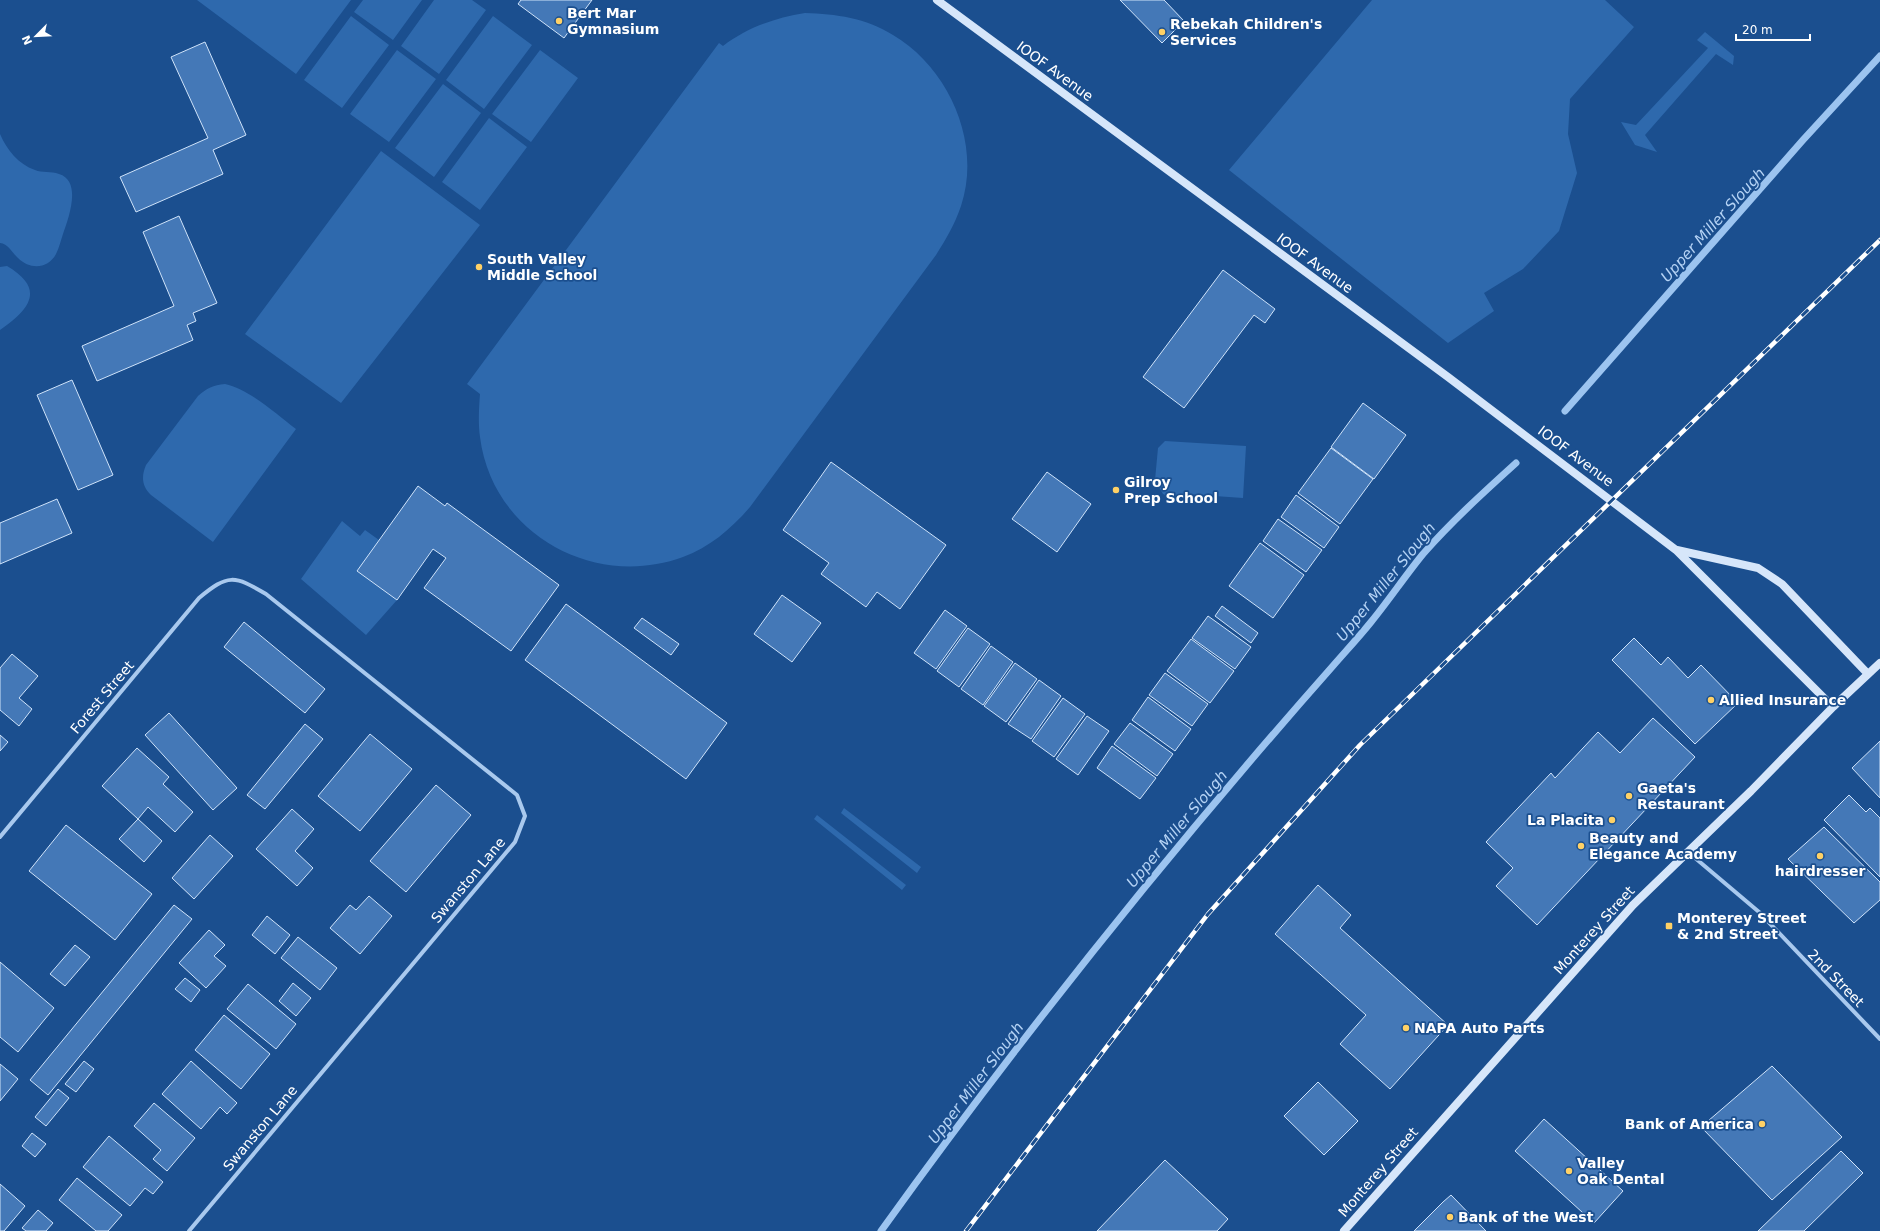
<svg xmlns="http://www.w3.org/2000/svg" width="1880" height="1231" font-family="'DejaVu Sans',sans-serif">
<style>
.green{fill:#2e69ad}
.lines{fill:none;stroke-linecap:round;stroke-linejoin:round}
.stream{stroke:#9cc4f0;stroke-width:7}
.building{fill:#4478b7;stroke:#cfe3fa}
.street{stroke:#a9c9ee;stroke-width:4}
.secondary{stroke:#d6e6fa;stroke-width:8}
.rail-casing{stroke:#fff;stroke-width:4.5}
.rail{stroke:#1b4f8f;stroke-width:3;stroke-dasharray:9;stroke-linecap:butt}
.poi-dot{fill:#ffd166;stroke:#1b4f8f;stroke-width:1.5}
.labels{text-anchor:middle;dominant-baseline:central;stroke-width:3.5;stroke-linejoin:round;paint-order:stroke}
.poi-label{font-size:14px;font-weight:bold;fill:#fff;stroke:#1b4f8f;text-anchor:start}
.street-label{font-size:14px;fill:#fff;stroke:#1b4f8f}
.water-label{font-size:15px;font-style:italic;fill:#b5d3f5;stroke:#1b4f8f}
</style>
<rect width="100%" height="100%" fill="#1b4f8f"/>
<!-- green -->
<path class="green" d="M 197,0 L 351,0 L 296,74 Z
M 363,0 L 422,0 L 393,40 L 354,12 Z
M 434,0 L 472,0 L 486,10 L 439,74 L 401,46 Z
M 1372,0 L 1605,0 L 1634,27 L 1570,99 L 1568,134 L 1577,173 L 1559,231 L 1523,269 L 1484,293 L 1494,311 L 1448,343 L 1229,170 Z
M 805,13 C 836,14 866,18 893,35 C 949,68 982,143 961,206 C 955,224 946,239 936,255 L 750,507 C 731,529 710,547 683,557 C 593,590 492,533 480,437 C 478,422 479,408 480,394 L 467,384 L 719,43 L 723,46 C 748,27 775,18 805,13 Z
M 351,16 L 389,45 L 342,108 L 304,80 Z
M 493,16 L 532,45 L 484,109 L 446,80 Z
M 1705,32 L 1734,56 L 1733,65 L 1716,54 L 1645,135 L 1657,152 L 1635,145 L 1621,122 L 1636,125 L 1708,48 L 1697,40 Z
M 397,50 L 436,79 L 389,142 L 350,114 Z
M 540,50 L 578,78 L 531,142 L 492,114 Z
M 443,84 L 481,113 L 434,177 L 395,148 Z
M 489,118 L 527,147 L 480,210 L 442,182 Z
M 0,134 C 7,150 18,164 35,170 C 42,173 51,171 59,174 C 82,181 69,217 63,234 C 61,240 59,248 56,254 C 48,269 30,270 18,258 C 12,253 9,244 0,243 Z
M 381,151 L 480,225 L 341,403 L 245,334 Z
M 7,266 C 46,289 30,309 0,330 L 0,267 Z
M 225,384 C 249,389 276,414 296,429 L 213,542 L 151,495 C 142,486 141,477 146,465 L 198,396 C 207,388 213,385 225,384 Z
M 1165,441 L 1246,446 L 1243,498 L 1186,494 L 1172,498 L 1163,494 L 1155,480 L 1158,448 Z
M 342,521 L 360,536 L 365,530 L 379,540 L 397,600 L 366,635 L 301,579 Z
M 844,808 L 921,867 L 917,873 L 841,813 Z
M 817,815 L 906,885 L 902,890 L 814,819 Z"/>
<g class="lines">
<!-- stream -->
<path class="stream" d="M 1565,411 L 1803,140 L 1880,56
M 881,1231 C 1022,1035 1172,848 1332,667 C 1345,652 1359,637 1371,622 C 1389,600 1405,576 1423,554 C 1452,521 1484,492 1516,463"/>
</g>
<!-- building -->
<path class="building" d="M 521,0 L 592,0 L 564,38 L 518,4 Z
M 1120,0 L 1164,0 L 1184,21 L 1162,43 Z
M 205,42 L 246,135 L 213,150 L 223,174 L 136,212 L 120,177 L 208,138 L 171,57 Z
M 179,216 L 217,303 L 193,313 L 196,321 L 187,325 L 193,340 L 97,381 L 82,346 L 174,306 L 143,232 Z
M 1223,270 L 1275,309 L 1265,323 L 1254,315 L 1184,408 L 1143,377 Z
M 72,380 L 113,475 L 78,490 L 37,395 Z
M 1363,403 L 1406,435 L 1374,479 L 1331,447 Z
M 1331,448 L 1373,479 L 1340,524 L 1298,493 Z
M 831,462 L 946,545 L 900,609 L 877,592 L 866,607 L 821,574 L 829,563 L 783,530 Z
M 1047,472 L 1091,504 L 1057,552 L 1012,519 Z
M 418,486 L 445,506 L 447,503 L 559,585 L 511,651 L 424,588 L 446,558 L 433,549 L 397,600 L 357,571 Z
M 1296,495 L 1339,527 L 1324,548 L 1281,517 Z
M 57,499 L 72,533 L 0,564 L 0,523 Z
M 1278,519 L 1322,550 L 1306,572 L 1263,541 Z
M 1260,543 L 1304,575 L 1273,618 L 1229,586 Z
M 782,595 L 821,623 L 792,662 L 754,634 Z
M 566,604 L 727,723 L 686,779 L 525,660 Z
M 1222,606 L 1258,633 L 1251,643 L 1215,616 Z
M 945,610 L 967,626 L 936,669 L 914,653 Z
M 1208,616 L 1251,647 L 1235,669 L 1192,638 Z
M 642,618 L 679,644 L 671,655 L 634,628 Z
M 244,622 L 325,689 L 305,713 L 224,647 Z
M 968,628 L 990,644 L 959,687 L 937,671 Z
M 1634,638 L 1661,665 L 1668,657 L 1688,678 L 1701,665 L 1738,703 L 1695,744 L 1612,660 Z
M 1191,639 L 1234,671 L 1210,703 L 1167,671 Z
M 991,646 L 1013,662 L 983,705 L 961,689 Z
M 12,654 L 38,676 L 19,698 L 32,709 L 19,726 L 0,710 L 0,668 Z
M 1015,663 L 1037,679 L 1006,722 L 984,706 Z
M 1165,673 L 1208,704 L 1192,726 L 1149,695 Z
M 1039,680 L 1061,696 L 1031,739 L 1008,724 Z
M 1148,697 L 1191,729 L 1175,751 L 1132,720 Z
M 1063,698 L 1085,714 L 1054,757 L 1032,741 Z
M 169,713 L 237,788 L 213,810 L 145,735 Z
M 1087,716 L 1109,731 L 1078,775 L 1056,759 Z
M 1653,718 L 1695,757 L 1537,925 L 1496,886 L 1513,868 L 1486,842 L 1551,773 L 1555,778 L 1598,732 L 1620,753 Z
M 1130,723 L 1173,754 L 1157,776 L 1114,744 Z
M 305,724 L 323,739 L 265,809 L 247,795 Z
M 370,734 L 412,769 L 360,831 L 318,796 Z
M 0,735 L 8,742 L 0,751 Z
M 1880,741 L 1880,798 L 1852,768 Z
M 1112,746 L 1156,778 L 1140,799 L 1097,768 Z
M 137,748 L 169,777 L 163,784 L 193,812 L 175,832 L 148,807 L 138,819 L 102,786 Z
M 436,785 L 471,815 L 406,892 L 370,861 Z
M 1849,795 L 1866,812 L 1870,808 L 1880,818 L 1880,877 L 1824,820 Z
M 292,809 L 314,829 L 295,851 L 313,868 L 297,886 L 256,849 Z
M 138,819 L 162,841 L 144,862 L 119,839 Z
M 66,825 L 152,894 L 115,940 L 29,871 Z
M 1824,827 L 1880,882 L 1880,900 L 1854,923 L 1788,859 Z
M 210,835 L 233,856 L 194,899 L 172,878 Z
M 1318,885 L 1351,915 L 1340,928 L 1448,1025 L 1390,1089 L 1340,1044 L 1366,1015 L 1275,934 Z
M 369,896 L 392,916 L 360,954 L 330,928 L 350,905 L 356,910 Z
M 174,905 L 192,919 L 48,1095 L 30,1080 Z
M 267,916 L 290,935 L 275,954 L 252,935 Z
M 209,930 L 225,945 L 214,956 L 226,966 L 206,988 L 179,963 Z
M 298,937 L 337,968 L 320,990 L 281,958 Z
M 75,945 L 90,957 L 65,986 L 50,974 Z
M 0,962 L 54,1008 L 18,1052 L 0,1037 Z
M 185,978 L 200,990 L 191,1002 L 175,989 Z
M 293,983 L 311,998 L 296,1016 L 279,1001 Z
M 248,984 L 296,1024 L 276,1049 L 227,1009 Z
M 224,1015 L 270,1054 L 241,1089 L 195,1050 Z
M 84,1061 L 94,1069 L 76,1092 L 65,1084 Z
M 191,1061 L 237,1103 L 227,1114 L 220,1107 L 201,1129 L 162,1094 Z
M 0,1064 L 18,1079 L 0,1101 Z
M 1772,1066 L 1842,1137 L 1772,1200 L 1701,1127 Z
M 1318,1082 L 1358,1121 L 1324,1155 L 1284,1116 Z
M 58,1089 L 69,1098 L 46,1126 L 35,1117 Z
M 154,1103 L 195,1138 L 167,1171 L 153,1159 L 161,1150 L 134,1126 Z
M 1544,1119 L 1623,1191 L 1594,1223 L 1515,1151 Z
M 32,1133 L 46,1144 L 35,1157 L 22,1146 Z
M 109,1136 L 163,1182 L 153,1194 L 145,1188 L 130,1206 L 83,1167 Z
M 1841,1151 L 1863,1173 L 1804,1231 L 1758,1231 Z
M 1165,1160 L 1228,1219 L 1217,1231 L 1097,1231 Z
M 77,1178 L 122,1215 L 108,1231 L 96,1231 L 59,1200 Z
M 0,1184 L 25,1206 L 4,1231 L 0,1231 Z
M 1451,1195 L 1486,1231 L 1414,1231 L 1443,1202 Z
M 38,1210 L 53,1223 L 46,1231 L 26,1231 L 22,1228 Z"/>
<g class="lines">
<!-- street -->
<path class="street" d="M 0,837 L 199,598 C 228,574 234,575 266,594 L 517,795 L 525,816 L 515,842 L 189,1231
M 1688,852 L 1759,912 L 1880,1039"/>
<!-- secondary -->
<path class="secondary" d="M 937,0 L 1448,377 L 1676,550 L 1833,707
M 1677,550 L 1758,568 L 1782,584 L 1868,674
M 1344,1231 L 1633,905 L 1751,791 L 1833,707 L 1880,663"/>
<defs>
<path id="rail" d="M 966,1231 L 1208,914 L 1360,745 L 1880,240"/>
</defs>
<!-- rail casing -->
<use href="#rail" class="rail-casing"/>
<!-- rail -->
<use href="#rail" class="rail"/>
</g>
<!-- markers -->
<g class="poi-dot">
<circle cx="559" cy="21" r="4"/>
<circle cx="1162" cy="32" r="4"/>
<circle cx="479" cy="267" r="4"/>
<circle cx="1116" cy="490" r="4"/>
<circle cx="1711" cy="700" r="4"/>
<circle cx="1629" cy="796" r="4"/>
<circle cx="1612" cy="820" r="4"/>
<circle cx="1581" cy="846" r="4"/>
<circle cx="1820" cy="856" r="4"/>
<rect x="1665" y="922" width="8" height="8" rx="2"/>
<circle cx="1406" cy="1028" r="4"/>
<circle cx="1762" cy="1124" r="4"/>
<circle cx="1569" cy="1171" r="4"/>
<circle cx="1450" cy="1217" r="4"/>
</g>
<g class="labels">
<!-- poi labels -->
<g class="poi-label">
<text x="567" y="13">Bert Mar<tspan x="567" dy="16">Gymnasium</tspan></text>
<text x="1170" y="24">Rebekah Children's<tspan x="1170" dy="16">Services</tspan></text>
<text x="487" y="259">South Valley<tspan x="487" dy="16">Middle School</tspan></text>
<text x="1124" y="482">Gilroy<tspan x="1124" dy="16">Prep School</tspan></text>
<text x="1719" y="700">Allied Insurance</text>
<text x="1637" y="788">Gaeta's<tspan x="1637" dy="16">Restaurant</tspan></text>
<text x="1604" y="820" text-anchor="end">La Placita</text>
<text x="1589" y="838">Beauty and<tspan x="1589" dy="16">Elegance Academy</tspan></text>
<text x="1820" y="871" text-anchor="middle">hairdresser</text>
<text x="1677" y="918">Monterey Street<tspan x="1677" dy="16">&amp; 2nd Street</tspan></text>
<text x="1414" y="1028">NAPA Auto Parts</text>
<text x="1754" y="1124" text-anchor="end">Bank of America</text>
<text x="1577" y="1163">Valley<tspan x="1577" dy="16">Oak Dental</tspan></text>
<text x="1458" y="1217">Bank of the West</text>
</g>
<!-- street labels -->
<g class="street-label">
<text transform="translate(1055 71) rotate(36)">IOOF Avenue</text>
<text transform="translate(1315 263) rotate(36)">IOOF Avenue</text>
<text transform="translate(1576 456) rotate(37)">IOOF Avenue</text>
<text transform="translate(102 697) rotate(-50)">Forest Street</text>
<text transform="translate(468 880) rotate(-50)">Swanston Lane</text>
<text transform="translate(1594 930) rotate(-48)">Monterey Street</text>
<text transform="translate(1836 978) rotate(46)">2nd Street</text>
<text transform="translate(260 1128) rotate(-50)">Swanston Lane</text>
<text transform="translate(1378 1172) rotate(-49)">Monterey Street</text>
</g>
<!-- water labels -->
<g class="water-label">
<text transform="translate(1713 225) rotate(-48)">Upper Miller Slough</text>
<text transform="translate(1386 582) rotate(-51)">Upper Miller Slough</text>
<text transform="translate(1177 829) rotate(-50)">Upper Miller Slough</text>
<text transform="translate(976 1083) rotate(-53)">Upper Miller Slough</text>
</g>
</g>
<!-- north arrow -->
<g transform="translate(36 36) rotate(246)" stroke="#1b4f8f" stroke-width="3" paint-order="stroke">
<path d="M0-3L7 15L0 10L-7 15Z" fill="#ffffff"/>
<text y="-6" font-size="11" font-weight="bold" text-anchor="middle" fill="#ffffff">N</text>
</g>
<!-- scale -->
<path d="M1736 34v6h74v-6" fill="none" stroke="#ffffff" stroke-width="2"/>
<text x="1742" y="34" font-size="12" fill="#ffffff" stroke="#1b4f8f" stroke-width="3" paint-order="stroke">20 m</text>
</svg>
